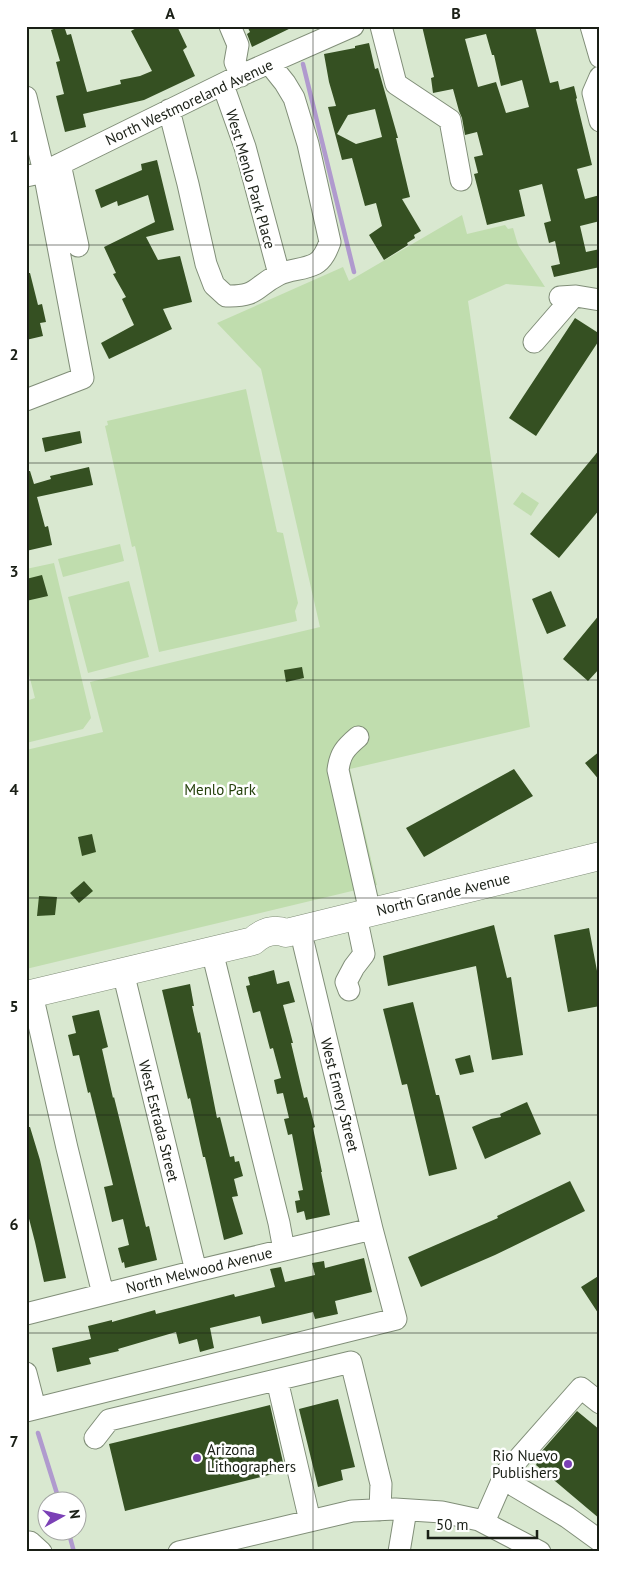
<svg xmlns="http://www.w3.org/2000/svg" width="626" height="1578" font-family="'PT Sans',sans-serif">
<style>
.green{fill:#c0ddae}
.lines{fill:none;stroke-linecap:round;stroke-linejoin:round}
.stream{stroke:#b09ace;stroke-width:4.5}
.building{fill:#355022;fill-rule:evenodd}
.minor-casing{stroke:#808e78;stroke-width:23}
.major-casing{stroke:#808e78;stroke-width:29}
.minor{stroke:#fff;stroke-width:21}
.major{stroke:#fff;stroke-width:28}
.grid{fill:none;stroke:#1a1f16;stroke-width:1;stroke-opacity:0.55}
.poi-dot{fill:#7b40b6;stroke:#fff;stroke-width:2}
.labels{text-anchor:middle;dominant-baseline:central;stroke-width:5;stroke-linejoin:round;paint-order:stroke}
.street-label{font-size:15px;fill:#1a1f16;stroke:#fff}
.park-label{font-size:15px;fill:#24400b;stroke:#fff}
.poi-label{font-size:15px;fill:#1a1f16;stroke:#fff;text-anchor:start}
.neatline{fill:none;stroke:#1a1f16;stroke-width:2}
.grid-label{font-size:16px;text-anchor:middle;font-weight:bold;fill:#1a1f16}
</style>
<rect width="100%" height="100%" fill="#d9e8d0"/>
<!-- green -->
<path class="green" d="M 462,215 L 467,234 L 505,225 L 508,229 L 513,228 L 518,245 L 545,287 L 506,284 L 468,301 L 530,727 L 350,769 L 377,885 L 26,969 L 26,750 L 103,732 L 90,682 L 320,627 L 261,369 L 217,323 L 343,267 L 349,281 Z
M 246,389 L 277,532 L 283,533 L 298,603 L 295,611 L 297,621 L 159,652 L 135,546 L 132,547 L 105,426 L 108,425 L 107,421 Z
M 522,492 L 539,503 L 531,516 L 513,504 Z
M 120,544 L 124,561 L 63,577 L 58,559 Z
M 54,563 L 91,718 L 83,729 L 26,743 L 26,701 L 35,698 L 26,663 L 26,569 Z
M 129,581 L 149,657 L 88,673 L 68,597 Z"/>
<g class="lines">
<!-- stream -->
<path class="stream" d="M 303,64 L 354,272
M 38,1433 L 59,1500
M 68,1530 L 74,1552"/>
</g>
<!-- building -->
<path class="building" d="M 62,26 L 64,26 L 67,35 L 71,34 L 87,92 L 121,84 L 120,80 L 140,76 L 152,71 L 131,31 L 140,26 L 177,26 L 187,47 L 183,50 L 195,76 L 144,100 L 83,114 L 86,127 L 65,132 L 56,96 L 64,94 L 56,62 L 60,61 L 51,30 Z
M 247,26 L 295,26 L 252,47 L 247,34 L 250,32 Z
M 422,26 L 535,26 L 550,83 L 558,81 L 560,90 L 574,86 L 577,98 L 576,99 L 592,165 L 577,169 L 585,199 L 600,195 L 600,221 L 580,226 L 586,252 L 600,249 L 600,267 L 554,277 L 551,266 L 560,264 L 555,241 L 549,243 L 544,223 L 551,221 L 542,184 L 519,190 L 525,216 L 487,225 L 474,174 L 478,173 L 474,157 L 483,155 L 477,132 L 465,135 L 462,118 L 459,111 L 453,89 L 433,93 L 431,78 L 434,77 ZM 486,34 L 492,55 L 494,55 L 501,86 L 522,80 L 529,107 L 506,113 L 496,82 L 478,87 L 465,39 Z
M 369,43 L 375,69 L 378,68 L 398,138 L 396,138 L 410,197 L 402,199 L 421,231 L 414,235 L 415,238 L 407,243 L 408,245 L 384,260 L 369,235 L 382,226 L 376,203 L 365,206 L 352,158 L 342,160 L 328,107 L 336,106 L 329,82 L 324,54 L 355,48 L 355,46 ZM 375,109 L 382,137 L 356,144 L 337,134 L 348,115 Z
M 157,160 L 174,230 L 146,237 L 158,260 L 180,256 L 192,302 L 163,309 L 172,329 L 109,359 L 101,343 L 134,325 L 122,299 L 126,297 L 113,274 L 116,273 L 104,247 L 155,222 L 148,195 L 118,206 L 117,201 L 101,208 L 95,190 L 142,170 L 141,164 Z
M 26,273 L 30,273 L 38,305 L 42,304 L 46,322 L 40,323 L 43,336 L 26,340 Z
M 575,318 L 600,334 L 600,339 L 536,436 L 509,418 Z
M 80,431 L 82,443 L 45,452 L 42,438 Z
M 600,449 L 600,509 L 559,558 L 530,534 Z
M 89,467 L 93,485 L 37,497 L 45,527 L 48,526 L 52,545 L 26,551 L 26,471 L 30,471 L 34,484 L 51,479 L 50,476 Z
M 42,575 L 48,596 L 26,601 L 26,579 Z
M 551,591 L 566,626 L 547,634 L 532,599 Z
M 600,614 L 600,668 L 588,681 L 563,659 Z
M 302,667 L 304,678 L 286,682 L 284,670 Z
M 600,751 L 600,781 L 585,763 Z
M 514,769 L 533,796 L 424,857 L 406,828 Z
M 92,834 L 96,852 L 82,856 L 78,837 Z
M 84,881 L 93,891 L 79,903 L 70,893 Z
M 39,896 L 57,897 L 55,915 L 37,916 Z
M 494,925 L 507,978 L 511,977 L 523,1055 L 492,1060 L 476,966 L 388,986 L 383,956 Z
M 589,928 L 600,987 L 600,1006 L 568,1012 L 554,935 Z
M 274,970 L 277,984 L 289,981 L 295,1002 L 283,1005 L 293,1043 L 291,1043 L 304,1098 L 307,1097 L 315,1127 L 313,1128 L 322,1172 L 321,1172 L 330,1215 L 306,1220 L 304,1211 L 297,1213 L 295,1201 L 300,1200 L 298,1191 L 303,1190 L 292,1134 L 288,1135 L 284,1119 L 289,1118 L 283,1093 L 277,1094 L 274,1080 L 281,1078 L 273,1048 L 270,1049 L 260,1011 L 253,1013 L 246,986 L 250,985 L 248,977 Z
M 190,984 L 194,1006 L 192,1006 L 198,1033 L 200,1032 L 217,1118 L 220,1117 L 230,1157 L 234,1156 L 235,1162 L 239,1161 L 243,1176 L 234,1179 L 238,1196 L 232,1197 L 243,1234 L 224,1240 L 205,1157 L 203,1157 L 190,1098 L 188,1099 L 162,990 Z
M 413,1002 L 436,1095 L 439,1095 L 457,1169 L 429,1176 L 407,1084 L 402,1085 L 383,1009 Z
M 99,1010 L 108,1047 L 102,1049 L 113,1098 L 114,1097 L 146,1227 L 149,1226 L 157,1260 L 125,1268 L 124,1262 L 122,1263 L 118,1248 L 129,1245 L 123,1219 L 112,1222 L 104,1187 L 113,1185 L 90,1092 L 88,1093 L 79,1055 L 73,1056 L 68,1035 L 76,1033 L 72,1016 Z
M 470,1055 L 474,1072 L 460,1075 L 455,1059 Z
M 527,1102 L 541,1134 L 485,1159 L 472,1127 L 491,1119 L 501,1117 L 500,1114 Z
M 26,1127 L 30,1127 L 40,1160 L 66,1278 L 44,1282 L 35,1242 L 26,1207 Z
M 570,1181 L 585,1211 L 495,1255 L 421,1287 L 408,1257 L 498,1218 L 497,1216 Z
M 364,1258 L 372,1292 L 335,1301 L 338,1314 L 315,1319 L 313,1312 L 262,1324 L 260,1316 L 210,1328 L 214,1348 L 200,1352 L 197,1339 L 179,1344 L 176,1332 L 118,1349 L 119,1351 L 89,1358 L 91,1364 L 57,1372 L 52,1348 L 91,1339 L 88,1326 L 112,1320 L 112,1322 L 155,1310 L 156,1314 L 234,1294 L 235,1297 L 275,1287 L 270,1269 L 281,1267 L 285,1282 L 315,1275 L 312,1263 L 324,1261 L 325,1268 Z
M 600,1275 L 600,1316 L 581,1287 Z
M 338,1399 L 355,1467 L 341,1470 L 343,1480 L 318,1487 L 299,1409 Z
M 270,1405 L 285,1471 L 125,1511 L 109,1444 Z
M 577,1411 L 600,1430 L 600,1519 L 536,1465 L 537,1463 L 534,1460 Z"/>
<g class="lines">
<defs>
<path id="minor" d="M 230,26 L 238,45 L 235,62 L 241,76
M 381,26 L 396,84 L 450,120 L 461,180
M 591,26 L 600,57
M 600,77 L 593,93 L 600,121
M 223,85 L 245,147 L 279,274
M 26,97 L 44,172 L 83,378 L 26,400
M 169,110 L 188,184 L 206,264 L 214,285 L 226,296 C 258,297 254,287 278,275 C 289,269 304,270 315,264 C 323,260 327,250 330,242 L 308,144 L 294,98 L 285,83 L 269,63
M 60,164 L 78,246
M 26,176 L 44,172 L 237,77 L 353,26
M 560,297 L 576,296 L 600,300
M 534,342 L 573,297
M 358,737 C 345,748 340,754 338,770 L 370,912
M 212,951 L 279,1223 L 284,1250
M 123,972 L 196,1271
M 349,990 L 346,982 L 354,967 L 364,954 L 356,916
M 32,994 L 67,1148 L 103,1294
M 26,1314 L 196,1271 L 372,1229
M 26,1373 L 35,1408
M 277,1380 L 310,1521
M 26,1411 L 396,1319 L 372,1229 L 300,929
M 95,1438 L 109,1420 L 351,1362 L 381,1484 L 380,1510
M 503,1479 L 567,1517 L 600,1541
M 484,1522 L 505,1474 L 581,1388 L 600,1403
M 26,1542 L 30,1542 L 41,1552
M 179,1552 L 352,1511 L 395,1509 L 442,1512 L 479,1520 L 540,1552
M 399,1552 L 406,1510"/>
<path id="major" d="M 26,995 L 253,941 C 263,932 274,928 286,933 L 600,856"/>
</defs>
<!-- minor casing -->
<use href="#minor" class="minor-casing"/>
<!-- major casing -->
<use href="#major" class="major-casing"/>
<!-- minor -->
<use href="#minor" class="minor"/>
<!-- major -->
<use href="#major" class="major"/>
</g>
<!-- grid -->
<path class="grid" d="M 313,26 L 313,1552M 26,245 L 600,245M 26,463 L 600,463M 26,680 L 600,680M 26,898 L 600,898M 26,1115 L 600,1115M 26,1333 L 600,1333"/>
<!-- markers -->
<g class="poi-dot">
<circle cx="197" cy="1458" r="5"/>
<circle cx="568" cy="1464" r="5"/>
</g>
<g class="labels">
<!-- street labels -->
<g class="street-label">
<text transform="translate(189 102) rotate(-25)">North Westmoreland Avenue</text>
<text transform="translate(251 179) rotate(74)">West Menlo Park Place</text>
<text transform="translate(443 894) rotate(-14)">North Grande Avenue</text>
<text transform="translate(340 1095) rotate(76)">West Emery Street</text>
<text transform="translate(159 1121) rotate(76)">West Estrada Street</text>
<text transform="translate(199 1270) rotate(-14)">North Melwood Avenue</text>
</g>
<!-- park labels -->
<g class="park-label">
<text x="220" y="789">Menlo Park</text>
</g>
<!-- poi labels -->
<g class="poi-label">
<text x="207" y="1449">Arizona<tspan x="207" dy="17">Lithographers</tspan></text>
<text x="558" y="1455" text-anchor="end">Rio Nuevo<tspan x="558" dy="17">Publishers</tspan></text>
</g>
</g>
<!-- border -->
<rect width="626" height="1578" fill="none" stroke="#ffffff" stroke-width="55"/>
<!-- north arrow -->
<g transform="translate(62 1516) rotate(82)"><circle r="24" fill="#ffffff" stroke="#a3a5a2"/>
<path d="M0-4L9 19L0 12L-9 19Z" fill="#7b40b6"/>
<text y="-8" font-size="14" font-weight="bold" text-anchor="middle" fill="#1a1f16">N</text>
</g>
<!-- scale -->
<path d="M428 1530v8h109v-8" fill="none" stroke="#1a1f16" stroke-width="2.5"/>
<text x="436" y="1530" font-size="15" fill="#1a1f16" stroke="#ffffff" stroke-width="4" paint-order="stroke">50 m</text>
<rect x="28" y="28" width="570" height="1522" class="neatline"/>
<g class="grid-label">
<text x="170" y="19">A</text>
<text x="456" y="19">B</text>
<text x="14" y="142">1</text>
<text x="14" y="360">2</text>
<text x="14" y="577">3</text>
<text x="14" y="795">4</text>
<text x="14" y="1012">5</text>
<text x="14" y="1230">6</text>
<text x="14" y="1447">7</text>
</g>
</svg>
